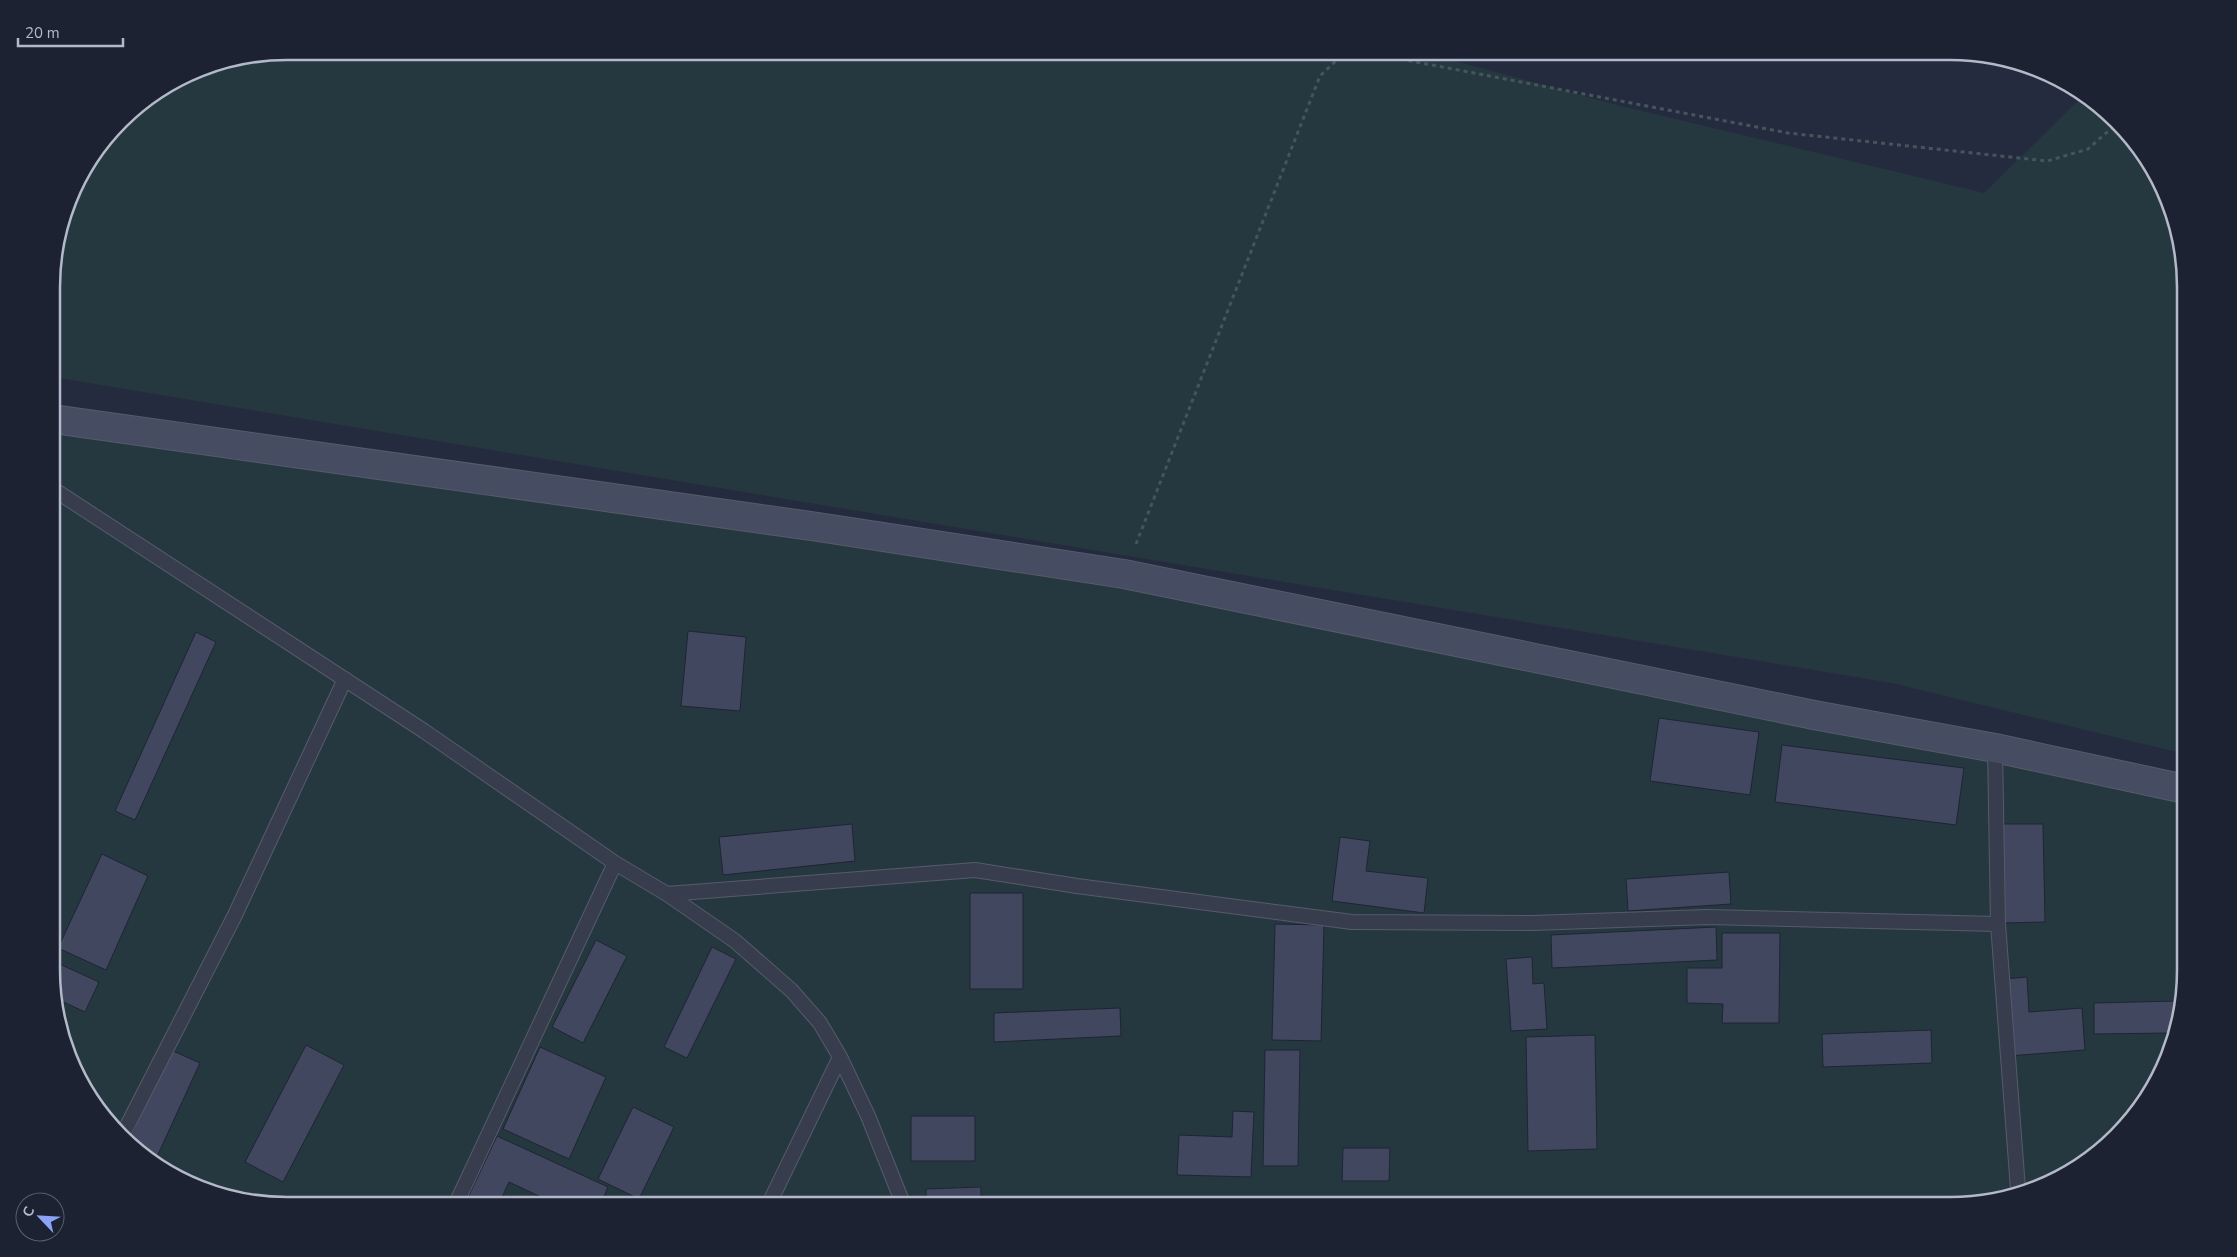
<svg xmlns="http://www.w3.org/2000/svg" width="2237" height="1257" font-family="'Nunito Sans',sans-serif">
<style>
.green{fill:#26383f}
.building{fill:#40475e;stroke:#1f2435}
.lines{fill:none;stroke-linecap:round;stroke-linejoin:round}
.lane-casing{stroke:#565b6c;stroke-width:16}
.secondary-casing{stroke:#565b6c;stroke-width:30}
.path{stroke:#44555c;stroke-width:3;stroke-dasharray:4 4;stroke-linecap:butt}
.lane{stroke:#383d4e;stroke-width:14}
.secondary{stroke:#464c61;stroke-width:28}
.rim{fill:none;stroke:#b4b9c9;stroke-width:2.5}
</style>
<rect width="100%" height="100%" fill="#242b3e"/>
<!-- green -->
<path class="green" d="M 287,51 L 1419,51 L 1617,105 L 1984,193 L 2082,97 L 2146,156 L 2173,212 L 2185,272 L 2185,754 L 1892,683 L 53,377 L 53,257 L 76,183 L 131,110 L 197,69 Z
M 53,424 L 1044,567 L 2185,781 L 2185,985 L 2154,1087 L 2117,1136 L 2068,1174 L 1965,1205 L 287,1206 L 227,1198 L 170,1174 L 91,1101 L 53,1000 Z"/>
<!-- building -->
<path class="building" d="M 688,631 L 746,637 L 740,711 L 681,706 Z
M 196,632 L 216,642 L 135,820 L 115,811 Z
M 1659,718 L 1759,732 L 1750,795 L 1650,781 Z
M 1782,745 L 1964,768 L 1956,825 L 1775,802 Z
M 852,824 L 855,861 L 723,875 L 719,837 Z
M 2001,824 L 2043,824 L 2045,922 L 2003,923 Z
M 1340,837 L 1370,841 L 1366,871 L 1428,878 L 1424,913 L 1332,901 Z
M 102,854 L 148,876 L 106,970 L 58,948 Z
M 1729,872 L 1731,904 L 1628,911 L 1626,879 Z
M 970,893 L 1023,893 L 1023,989 L 970,989 Z
M 1275,924 L 1324,925 L 1321,1041 L 1272,1040 Z
M 1716,927 L 1717,960 L 1552,968 L 1551,935 Z
M 1722,933 L 1780,933 L 1779,1023 L 1722,1023 L 1723,1004 L 1687,1003 L 1687,968 L 1722,968 Z
M 596,940 L 627,956 L 583,1043 L 552,1027 Z
M 712,947 L 736,959 L 687,1058 L 664,1047 Z
M 1532,957 L 1533,984 L 1544,983 L 1547,1029 L 1511,1031 L 1506,959 Z
M 53,961 L 99,982 L 85,1012 L 53,997 Z
M 2027,977 L 2029,1012 L 2082,1008 L 2085,1050 L 2009,1056 L 2004,979 Z
M 2177,1001 L 2178,1010 L 2171,1033 L 2094,1034 L 2094,1003 Z
M 1120,1008 L 1121,1036 L 994,1042 L 994,1013 Z
M 1931,1030 L 1932,1063 L 1823,1067 L 1822,1034 Z
M 1595,1035 L 1597,1149 L 1528,1151 L 1526,1037 Z
M 306,1045 L 344,1065 L 283,1182 L 245,1162 Z
M 540,1047 L 606,1077 L 569,1159 L 503,1129 Z
M 171,1050 L 200,1063 L 155,1161 L 130,1138 Z
M 1265,1050 L 1300,1050 L 1298,1166 L 1263,1166 Z
M 633,1107 L 674,1127 L 639,1199 L 598,1179 Z
M 1233,1111 L 1254,1112 L 1251,1177 L 1177,1175 L 1179,1135 L 1232,1137 Z
M 911,1116 L 975,1116 L 975,1161 L 911,1161 Z
M 497,1136 L 608,1187 L 600,1206 L 560,1206 L 509,1182 L 498,1206 L 464,1206 Z
M 1343,1148 L 1390,1148 L 1389,1181 L 1342,1181 Z
M 981,1187 L 981,1206 L 926,1206 L 926,1189 Z"/>
<g class="lines">
<defs>
<path id="lane" d="M 53,489 L 424,731 L 615,863 L 667,894 L 735,941 L 792,991 L 820,1023 L 840,1057 L 868,1116 L 904,1206
M 1995,748 L 1998,924 L 2018,1189
M 667,894 L 975,870 L 1077,886 L 1352,922 L 1532,923 L 1708,917 L 1998,924
M 124,1132 L 235,915 L 345,679
M 455,1206 L 615,863
M 768,1206 L 840,1057"/>
<path id="secondary" d="M 53,419 L 818,527 L 1124,574 L 1814,715 L 1995,748 L 2185,789"/>
</defs>
<!-- lane casing -->
<use href="#lane" class="lane-casing"/>
<!-- secondary casing -->
<use href="#secondary" class="secondary-casing"/>
<!-- path -->
<path class="path" d="M 1136,544 L 1320,76 L 1341,56 L 1374,54 L 1788,133 L 2047,161 L 2088,149 L 2114,126"/>
<!-- lane -->
<use href="#lane" class="lane"/>
<!-- secondary -->
<use href="#secondary" class="secondary"/>
</g>
<!-- crop -->
<path d="M0 0H2237V1257H0ZM287 60H1950A227 227 0 0 1 2177 287V970A227 227 0 0 1 1950 1197H287A227 227 0 0 1 60 970V287A227 227 0 0 1 287 60Z" fill="#1d2233" fill-rule="evenodd"/>
<path class="rim" d="M287 60H1950A227 227 0 0 1 2177 287V970A227 227 0 0 1 1950 1197H287A227 227 0 0 1 60 970V287A227 227 0 0 1 287 60Z"/>
<!-- north arrow -->
<g transform="translate(40 1217) rotate(295)"><circle r="24" fill="#1d2233" stroke="#595e6f"/>
<path d="M0-4L9 19L0 12L-9 19Z" fill="#8aa2f8"/>
<text y="-8" font-size="14" font-weight="bold" text-anchor="middle" fill="#b4b9c9">С</text>
</g>
<!-- scale -->
<path d="M18 38v8h105v-8" fill="none" stroke="#b4b9c9" stroke-width="2.5"/>
<text x="25" y="38" font-size="15" fill="#b4b9c9" stroke="#1d2233" stroke-width="4" paint-order="stroke">20 m</text>
</svg>
